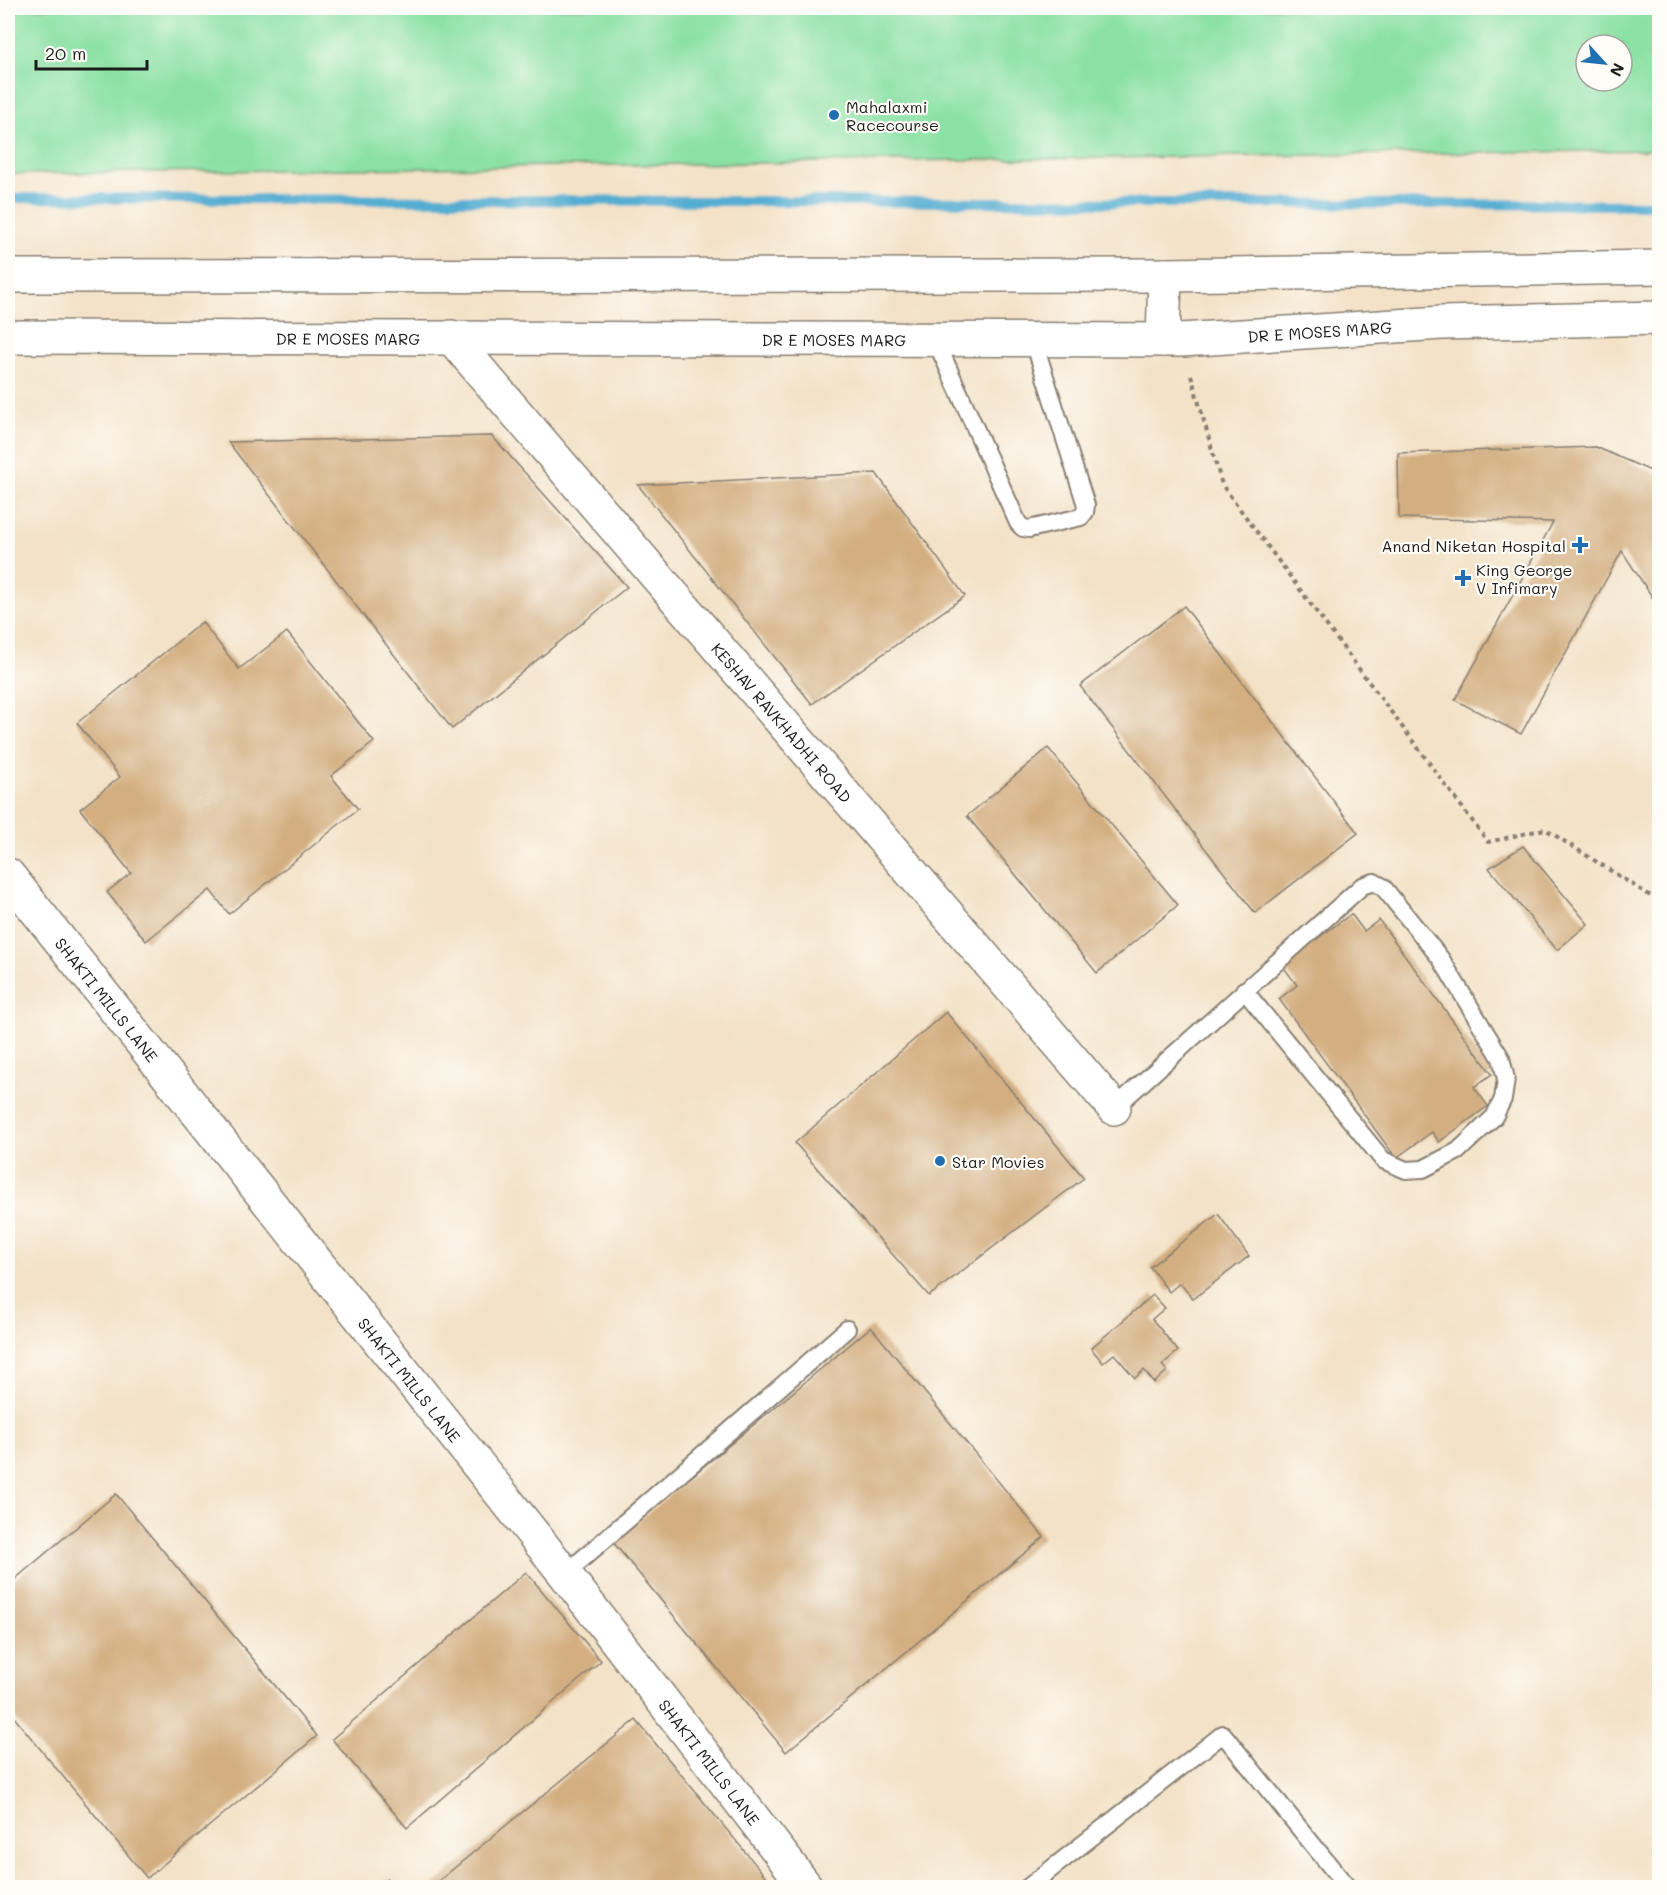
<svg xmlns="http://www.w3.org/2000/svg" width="1667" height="1895" font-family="Mali,sans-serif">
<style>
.green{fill:#8be1a4;stroke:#547e60;stroke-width:1.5;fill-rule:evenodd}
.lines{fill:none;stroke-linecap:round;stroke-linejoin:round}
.stream{stroke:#55add2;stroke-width:10}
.building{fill:#d3ae80}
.service-casing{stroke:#887f72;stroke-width:20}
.minor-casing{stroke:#887f72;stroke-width:36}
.primary-casing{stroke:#887f72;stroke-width:36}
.path{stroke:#887f72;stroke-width:4;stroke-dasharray:4.5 4.5;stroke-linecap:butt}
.service{stroke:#fff;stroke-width:16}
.minor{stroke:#fff;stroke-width:33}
.primary{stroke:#fff;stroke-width:33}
.poi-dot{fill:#1f6fb2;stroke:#fdfcf7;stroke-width:2}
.labels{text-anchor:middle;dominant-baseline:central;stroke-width:4.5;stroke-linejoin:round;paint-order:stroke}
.poi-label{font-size:16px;fill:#1c1c1c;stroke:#fdfcf7;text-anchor:start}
.street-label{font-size:16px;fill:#1c1c1c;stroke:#fdfcf7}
</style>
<rect width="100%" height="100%" fill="#fdfcf7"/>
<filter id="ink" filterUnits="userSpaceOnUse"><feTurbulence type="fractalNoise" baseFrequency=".0167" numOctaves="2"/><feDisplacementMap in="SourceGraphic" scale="12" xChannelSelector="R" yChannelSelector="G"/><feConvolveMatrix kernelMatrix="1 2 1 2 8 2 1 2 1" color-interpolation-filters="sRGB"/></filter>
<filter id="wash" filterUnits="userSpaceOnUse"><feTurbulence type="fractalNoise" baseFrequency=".008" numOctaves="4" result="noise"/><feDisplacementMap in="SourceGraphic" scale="24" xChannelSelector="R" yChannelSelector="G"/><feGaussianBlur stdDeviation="1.35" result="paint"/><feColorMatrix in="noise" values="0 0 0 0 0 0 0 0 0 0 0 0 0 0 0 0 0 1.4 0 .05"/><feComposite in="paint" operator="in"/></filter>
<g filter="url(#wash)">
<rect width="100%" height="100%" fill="#f3e2c7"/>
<!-- green -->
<path class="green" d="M 8,8 L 1659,8 L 1659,150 L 8,174 ZM 1586,45 L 1622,45 L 1622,81 L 1586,81 Z"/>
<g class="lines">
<!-- stream -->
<path class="stream" d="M 8,198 L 1660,205"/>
</g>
<g id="blocks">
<!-- building -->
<path class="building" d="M 492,436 L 627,587 L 452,729 L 228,442 Z
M 1596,447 L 1660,475 L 1660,609 L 1622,551 L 1521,734 L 1455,700 L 1553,522 L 1399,518 L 1398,453 Z
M 876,473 L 965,596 L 812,704 L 638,485 Z
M 1184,606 L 1358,833 L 1255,913 L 1080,686 Z
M 202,622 L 239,669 L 287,632 L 374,742 L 331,776 L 358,809 L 229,914 L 210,890 L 146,941 L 107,892 L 131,873 L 80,809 L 120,777 L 77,723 Z
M 1048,748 L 1178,905 L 1097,973 L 967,816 Z
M 1523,846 L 1588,924 L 1557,950 L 1489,868 Z
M 1351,914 L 1364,931 L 1379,920 L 1492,1074 L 1474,1087 L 1488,1106 L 1439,1142 L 1432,1132 L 1396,1158 L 1279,999 L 1297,985 L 1282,965 Z
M 946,1012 L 1084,1178 L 929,1296 L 795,1143 Z
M 1218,1214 L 1249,1256 L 1193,1299 L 1180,1283 L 1169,1292 L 1150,1267 Z
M 1153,1295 L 1165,1308 L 1152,1319 L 1178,1351 L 1162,1365 L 1167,1371 L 1154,1383 L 1144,1370 L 1135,1378 L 1114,1354 L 1103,1363 L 1091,1348 Z
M 871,1327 L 1044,1537 L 786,1752 L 613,1542 Z
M 116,1494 L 317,1736 L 147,1878 L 8,1710 L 8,1585 Z
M 526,1572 L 601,1661 L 407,1828 L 332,1739 Z
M 636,1720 L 775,1888 L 430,1888 L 509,1823 Z
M 387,1879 L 393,1888 L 377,1888 Z"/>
</g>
</g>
<g filter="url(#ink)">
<use href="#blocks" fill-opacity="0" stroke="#887f72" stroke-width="1.5"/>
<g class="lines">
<defs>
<path id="service" d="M 935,339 L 1018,523 L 1023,528 L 1029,529 L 1081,517 L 1085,512 L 1086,505 L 1033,339
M 1114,1108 L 1362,886 L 1374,882 L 1383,887 L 1441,959 L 1501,1058 L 1506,1079 L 1503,1099 L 1494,1117 L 1458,1151 L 1423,1169 L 1406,1170 L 1383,1160 L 1244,990
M 565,1574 L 847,1329
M 1027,1888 L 1223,1734 L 1348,1888"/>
<g id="minor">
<path id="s1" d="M 451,337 L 1114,1108"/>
<path id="s2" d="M 8,875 L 565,1574 L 807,1888"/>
</g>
<g id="primary">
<path d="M 8,276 L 1165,275 L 1660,267"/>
<path id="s3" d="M 8,337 L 1181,340 L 1442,323 L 1660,318"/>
<path d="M 1163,340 L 1165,275"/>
</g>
</defs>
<!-- service casing -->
<use href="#service" class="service-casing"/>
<!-- minor casing -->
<use href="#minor" class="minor-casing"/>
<!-- primary casing -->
<use href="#primary" class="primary-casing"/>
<!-- path -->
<path class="path" d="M 1191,375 L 1222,485 L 1488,842 L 1545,829 L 1660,902"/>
<!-- service -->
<use href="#service" class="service"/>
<!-- minor -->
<use href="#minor" class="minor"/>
<!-- primary -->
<use href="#primary" class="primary"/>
</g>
</g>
<!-- markers -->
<g class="poi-dot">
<circle cx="834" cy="115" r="6"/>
<path d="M1577 536h6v6h6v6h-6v6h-6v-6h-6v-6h6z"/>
<path d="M1460 569h6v6h6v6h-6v6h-6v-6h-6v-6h6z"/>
<circle cx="940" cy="1161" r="6"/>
</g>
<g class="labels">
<!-- poi labels -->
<g class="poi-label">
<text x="846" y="106">Mahalaxmi<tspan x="846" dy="18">Racecourse</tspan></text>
<text x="1566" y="545" text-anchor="end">Anand Niketan Hospital</text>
<text x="1476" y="569">King George<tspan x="1476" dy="18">V Infimary</tspan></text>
<text x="952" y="1161">Star Movies</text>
</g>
<!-- street labels -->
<g class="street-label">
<text stroke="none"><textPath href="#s3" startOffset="1312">DR E MOSES MARG</textPath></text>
<text stroke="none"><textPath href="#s3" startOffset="340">DR E MOSES MARG</textPath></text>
<text stroke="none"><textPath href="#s3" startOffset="826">DR E MOSES MARG</textPath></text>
<text stroke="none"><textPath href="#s1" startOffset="508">KESHAV RAVKHADHI ROAD</textPath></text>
<text stroke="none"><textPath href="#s2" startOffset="159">SHAKTI MILLS LANE</textPath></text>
<text stroke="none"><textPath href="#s2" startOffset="645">SHAKTI MILLS LANE</textPath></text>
<text stroke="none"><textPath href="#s2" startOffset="1131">SHAKTI MILLS LANE</textPath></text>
</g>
</g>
<!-- margin -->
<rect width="1667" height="1895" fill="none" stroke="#fdfcf7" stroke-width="30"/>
<!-- north arrow -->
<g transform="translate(1604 63) rotate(117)"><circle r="28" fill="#fdfcf7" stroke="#a3a29f" stroke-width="1.5"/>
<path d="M0-4.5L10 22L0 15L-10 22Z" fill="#1f6fb2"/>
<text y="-9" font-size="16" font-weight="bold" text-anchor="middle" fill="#1c1c1c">N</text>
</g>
<!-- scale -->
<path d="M36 60v9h111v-9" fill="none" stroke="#1c1c1c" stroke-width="3"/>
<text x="45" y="60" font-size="18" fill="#1c1c1c" stroke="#fdfcf7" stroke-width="4.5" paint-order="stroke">20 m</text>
</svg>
